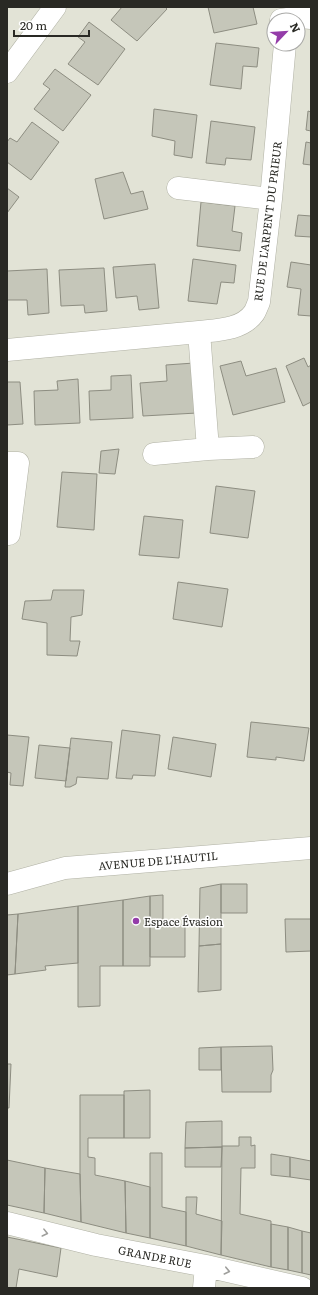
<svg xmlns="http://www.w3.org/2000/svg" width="318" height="1295" font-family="Literata,serif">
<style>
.building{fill:#c5c6b9;stroke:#8d8d81}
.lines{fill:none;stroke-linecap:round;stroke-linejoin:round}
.minor-casing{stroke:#b0b1a4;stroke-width:23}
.minor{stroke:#fff;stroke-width:22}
.oneway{stroke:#9f9f9c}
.poi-dot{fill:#943ca9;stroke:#fff;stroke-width:1.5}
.labels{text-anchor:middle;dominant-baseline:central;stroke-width:3;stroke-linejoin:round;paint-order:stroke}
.street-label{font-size:11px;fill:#292924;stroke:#fff}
.poi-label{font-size:11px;fill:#292924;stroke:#fff;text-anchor:start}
</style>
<rect width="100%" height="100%" fill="#e2e3d6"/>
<!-- building -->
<path class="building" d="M 122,7 L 165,7 L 167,9 L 137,41 L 111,20 Z
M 208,7 L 253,7 L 257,24 L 214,33 Z
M 89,22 L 125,49 L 98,85 L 68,64 L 85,42 L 78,37 Z
M 216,43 L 259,48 L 257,67 L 243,66 L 241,89 L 210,85 Z
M 55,69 L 91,95 L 63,131 L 34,109 L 50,89 L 43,84 Z
M 154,109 L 197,115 L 192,158 L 174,155 L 175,141 L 152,136 Z
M 308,111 L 311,112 L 311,131 L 306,130 Z
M 211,121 L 255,127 L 251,160 L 226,158 L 225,165 L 206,163 Z
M 32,122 L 59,142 L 31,180 L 7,162 L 7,142 L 10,138 L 17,142 Z
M 306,142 L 311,143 L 311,165 L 303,164 Z
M 123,172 L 131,194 L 143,191 L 148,209 L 104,219 L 95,179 Z
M 7,188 L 19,197 L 7,213 Z
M 201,202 L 235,206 L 232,231 L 242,233 L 240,251 L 197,246 Z
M 298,215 L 311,216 L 311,237 L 295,236 Z
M 193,259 L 236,265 L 234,283 L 221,282 L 217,304 L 188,301 Z
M 291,262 L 311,265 L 311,316 L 298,315 L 301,289 L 287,287 Z
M 155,264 L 159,308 L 139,310 L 137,296 L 116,298 L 113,267 Z
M 104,268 L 107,311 L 85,313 L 84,305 L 61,306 L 59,270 Z
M 47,269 L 49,313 L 28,315 L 27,300 L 7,300 L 7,271 Z
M 304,358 L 308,367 L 311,365 L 311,402 L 303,406 L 286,366 Z
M 241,361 L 246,376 L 276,368 L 285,402 L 233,415 L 220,366 Z
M 194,363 L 197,413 L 143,416 L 140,383 L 167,381 L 166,365 Z
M 131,375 L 133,418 L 90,420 L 89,391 L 111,390 L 111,376 Z
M 78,379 L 80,423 L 35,425 L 34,391 L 58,390 L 57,381 Z
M 7,382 L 20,382 L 23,424 L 7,425 Z
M 119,449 L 115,474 L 99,473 L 101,451 Z
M 62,472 L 97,474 L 94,530 L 57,527 Z
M 216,486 L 255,491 L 248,538 L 210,533 Z
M 144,516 L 183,520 L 179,558 L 139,555 Z
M 178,582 L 228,589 L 222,627 L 173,619 Z
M 53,590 L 84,590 L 82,615 L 71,617 L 70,641 L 80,641 L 77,656 L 47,655 L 47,623 L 22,619 L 25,601 L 51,600 Z
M 251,722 L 309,728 L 304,761 L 276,757 L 276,760 L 247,757 Z
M 122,730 L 160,735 L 155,776 L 133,775 L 132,779 L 116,778 Z
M 7,735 L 29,737 L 23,786 L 10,785 L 11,773 L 7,772 Z
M 173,737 L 216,744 L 211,777 L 168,769 Z
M 71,738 L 112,742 L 108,779 L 77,777 L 76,784 L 70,787 L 65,787 Z
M 39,745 L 70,748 L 66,781 L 35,778 Z
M 221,884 L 221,944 L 199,946 L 200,888 Z
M 221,884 L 247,884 L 247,913 L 221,913 Z
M 163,895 L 163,923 L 175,923 L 175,925 L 185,925 L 185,957 L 150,957 L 150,896 Z
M 150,896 L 150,966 L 123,966 L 123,900 Z
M 123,900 L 123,966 L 100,966 L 100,1006 L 78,1007 L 78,906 Z
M 78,906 L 78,963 L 45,966 L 46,970 L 15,974 L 18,914 Z
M 18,914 L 15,974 L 7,975 L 7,915 Z
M 285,919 L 311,919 L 311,951 L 286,952 Z
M 221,944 L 221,990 L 198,992 L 199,946 Z
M 272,1046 L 273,1070 L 271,1075 L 271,1092 L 222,1092 L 221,1047 Z
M 221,1047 L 221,1070 L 199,1070 L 199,1048 Z
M 7,1064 L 11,1064 L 9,1108 L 7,1108 Z
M 150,1090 L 150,1138 L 124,1138 L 124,1091 Z
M 80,1095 L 124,1095 L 124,1138 L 88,1138 L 88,1157 L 95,1158 L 95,1175 L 125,1181 L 126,1233 L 81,1222 L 80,1174 Z
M 222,1121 L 222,1147 L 185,1148 L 186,1122 Z
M 239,1137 L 251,1137 L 251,1146 L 255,1145 L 255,1168 L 241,1168 L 240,1214 L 271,1221 L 271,1267 L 221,1255 L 222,1146 L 239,1146 Z
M 222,1147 L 221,1167 L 185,1167 L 185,1148 Z
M 150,1153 L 162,1153 L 162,1207 L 186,1212 L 186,1246 L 150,1238 Z
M 271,1154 L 290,1157 L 290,1177 L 271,1175 Z
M 290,1157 L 311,1161 L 311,1180 L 290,1177 Z
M 7,1160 L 45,1168 L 44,1213 L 7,1205 Z
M 45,1168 L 80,1174 L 81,1222 L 44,1213 Z
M 125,1181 L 150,1187 L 150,1238 L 126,1233 Z
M 186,1197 L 197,1197 L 196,1214 L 222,1221 L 221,1255 L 186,1246 Z
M 271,1224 L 288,1227 L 288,1270 L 271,1267 Z
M 288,1227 L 302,1231 L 302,1273 L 288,1270 Z
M 302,1231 L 311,1233 L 311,1275 L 302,1273 Z
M 7,1237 L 61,1248 L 57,1277 L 19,1269 L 16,1288 L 7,1288 Z"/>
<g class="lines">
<defs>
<path id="minor" d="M 281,20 L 301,17 L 311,18
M 7,72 L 55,7
M 178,188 L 271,199
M 199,332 L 208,449
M 7,350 L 199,332 C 217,330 242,330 254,313 C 256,310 257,306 259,302 L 271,199 L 285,44
M 154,454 L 208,449 L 253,447
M 7,463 L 18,463 L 9,534
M 7,884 L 65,868 L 311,848
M 7,1223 L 96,1245 L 206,1266 L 302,1288
M 204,1288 L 206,1266"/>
</defs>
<!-- minor casing -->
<use href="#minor" class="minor-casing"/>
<!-- minor -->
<use href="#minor" class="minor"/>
</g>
<!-- one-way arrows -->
<defs><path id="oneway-chevron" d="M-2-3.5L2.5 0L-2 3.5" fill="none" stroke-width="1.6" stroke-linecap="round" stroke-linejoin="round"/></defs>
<g class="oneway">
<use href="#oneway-chevron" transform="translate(45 1233) rotate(14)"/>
<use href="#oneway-chevron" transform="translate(227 1271) rotate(13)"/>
</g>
<!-- markers -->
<circle class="poi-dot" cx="136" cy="921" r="4"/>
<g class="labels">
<!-- street labels -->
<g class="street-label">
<text transform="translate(267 221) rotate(-83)">RUE DE L'ARPENT DU PRIEUR</text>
<text transform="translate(158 860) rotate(-5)">AVENUE DE L'HAUTIL</text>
<text transform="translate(155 1256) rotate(11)">GRANDE RUE</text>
</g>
<!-- poi labels -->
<g class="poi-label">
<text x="144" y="921">Espace Évasion</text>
</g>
</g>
<!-- border -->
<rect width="318" height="1295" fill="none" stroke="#292924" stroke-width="16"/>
<!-- north arrow -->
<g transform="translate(286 32) rotate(65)"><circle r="19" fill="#ffffff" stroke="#a9a9a7"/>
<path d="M0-3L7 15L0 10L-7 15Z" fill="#943ca9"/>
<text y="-6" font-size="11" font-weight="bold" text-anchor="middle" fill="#292924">N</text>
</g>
<!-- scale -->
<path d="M14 30v6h75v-6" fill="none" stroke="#292924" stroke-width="2"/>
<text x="20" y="30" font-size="12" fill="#292924" stroke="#ffffff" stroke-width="3" paint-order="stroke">20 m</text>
</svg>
